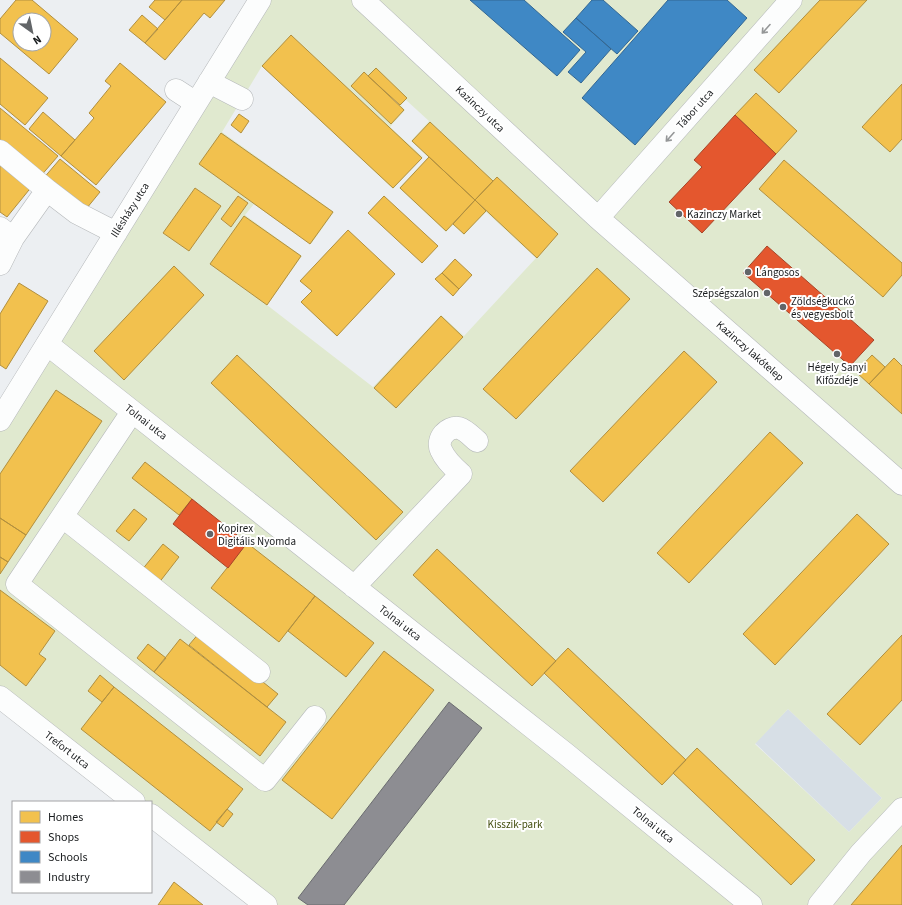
<svg xmlns="http://www.w3.org/2000/svg" width="902" height="905" font-family="'Source Sans 3',sans-serif">
<style>
.built{fill:#d7dfe6}
.green{fill:#e0e9cf;fill-rule:evenodd}
.homes{fill:#f2c14e;stroke:#b18f3f;fill-rule:evenodd}
.shops{fill:#e4572e;stroke:#a74529}
.schools{fill:#3f88c5;stroke:#336793}
.industry{fill:#8d8d92;stroke:#6a6b6f}
.lines{fill:none;stroke-linecap:round;stroke-linejoin:round}
.minor-casing{stroke:#b5b8ba;stroke-width:23}
.minor{stroke:#fcfdfd;stroke-width:22}
.oneway{stroke:#959798}
.poi-dot{fill:#626568;stroke:#fff;stroke-width:1.5}
.labels{text-anchor:middle;dominant-baseline:central;stroke-width:4;stroke-linejoin:round;paint-order:stroke}
.street-label{font-size:11px;fill:#181b1d;stroke:#fff}
.poi-label{font-size:11px;fill:#181b1d;stroke:#fff;text-anchor:start}
.park-label{font-size:11px;fill:#424d0d;stroke:#fff}
</style>
<rect width="100%" height="100%" fill="#eceff2"/>
<!-- built -->
<path class="built" d="M 788,709 L 882,798 L 849,832 L 755,743 Z"/>
<!-- green -->
<path class="green" d="M 268,0 L 357,0 L 902,489 L 902,635 L 860,745 L 902,700 L 902,845 L 851,905 L 760,905 L 57,342 ZM 262,66 L 393,189 L 423,157 L 390,127 L 405,110 L 401,105 L 406,100 L 429,121 L 411,141 L 428,157 L 399,188 L 446,232 L 453,225 L 464,235 L 486,212 L 536,258 L 464,336 L 441,315 L 373,387 L 267,305 L 302,256 L 245,215 L 254,204 L 311,244 L 334,212 L 222,132 ZM 376,69 L 407,98 L 400,105 L 404,110 L 391,124 L 351,86 L 364,72 L 368,76 ZM 430,122 L 493,181 L 497,177 L 558,234 L 537,258 L 486,211 L 464,234 L 453,224 L 446,231 L 400,188 L 429,157 L 412,141 ZM 195,188 L 221,206 L 189,251 L 163,233 ZM 238,196 L 248,203 L 231,227 L 221,220 ZM 174,267 L 204,295 L 124,380 L 94,351 ZM 597,269 L 629,299 L 515,419 L 483,388 ZM 441,317 L 396,408 L 374,388 ZM 684,351 L 717,382 L 602,502 L 570,471 ZM 770,432 L 803,463 L 689,583 L 657,552 ZM 857,514 L 889,545 L 775,665 L 743,634 ZM 414,575 L 556,661 L 686,760 L 697,748 L 815,860 L 791,885 L 673,773 L 662,785 L 544,674 L 532,686 ZM 788,709 L 882,798 L 849,832 L 755,744 Z
M 365,0 L 787,0 L 598,214 Z
M 796,0 L 902,0 L 902,478 L 603,217 Z
M 49,349 L 746,905 L 273,905 L 151,810 L 151,802 L 141,802 L 0,691 L 0,428 Z"/>
<!-- homes -->
<path class="homes" d="M 16,0 L 32,0 L 78,39 L 49,74 L 0,33 L 0,19 ZM 20,20 L 44,20 L 44,44 L 20,44 Z
M 155,0 L 182,0 L 165,20 L 149,7 Z
M 182,0 L 225,0 L 210,18 L 204,13 L 165,60 L 145,43 Z
M 820,0 L 867,0 L 779,93 L 754,70 Z
M 142,15 L 158,29 L 145,43 L 129,30 Z
M 291,35 L 422,158 L 393,188 L 262,66 Z
M 0,58 L 48,98 L 25,125 L 0,104 Z
M 120,63 L 166,102 L 96,185 L 61,156 L 94,118 L 89,113 L 111,86 L 105,81 Z
M 376,68 L 407,98 L 400,105 L 368,76 Z
M 364,72 L 404,110 L 391,124 L 351,86 Z
M 902,84 L 902,139 L 890,152 L 862,127 Z
M 756,93 L 797,131 L 776,154 L 735,115 Z
M 0,108 L 58,156 L 39,178 L 0,145 Z
M 43,112 L 75,140 L 61,156 L 29,129 Z
M 239,114 L 249,121 L 241,133 L 231,125 Z
M 430,122 L 493,181 L 475,200 L 412,141 Z
M 221,133 L 333,212 L 310,244 L 199,164 Z
M 0,157 L 33,185 L 7,217 L 0,212 Z
M 429,157 L 475,200 L 446,231 L 400,188 Z
M 60,159 L 100,192 L 82,214 L 42,180 Z
M 784,160 L 902,263 L 902,275 L 883,297 L 759,189 Z
M 497,177 L 558,234 L 537,258 L 475,200 Z
M 195,188 L 221,206 L 189,251 L 163,233 Z
M 238,196 L 248,203 L 231,227 L 221,219 Z
M 384,196 L 438,246 L 422,263 L 368,213 Z
M 475,200 L 486,211 L 464,234 L 453,224 Z
M 244,216 L 301,256 L 267,305 L 210,264 Z
M 348,230 L 395,274 L 337,336 L 301,302 L 312,291 L 300,281 Z
M 455,259 L 472,275 L 459,289 L 442,273 Z
M 174,266 L 204,295 L 124,380 L 94,351 Z
M 597,268 L 630,299 L 516,419 L 483,389 Z
M 442,273 L 459,289 L 453,296 L 435,279 Z
M 19,283 L 48,301 L 6,369 L 0,365 L 0,314 Z
M 441,316 L 463,337 L 396,408 L 374,388 Z
M 684,351 L 717,382 L 603,502 L 570,471 Z
M 237,355 L 403,512 L 376,540 L 211,383 Z
M 872,355 L 885,367 L 869,384 L 856,372 Z
M 894,358 L 902,366 L 902,414 L 869,384 Z
M 56,390 L 102,421 L 26,535 L 0,518 L 0,474 Z
M 770,432 L 803,463 L 689,583 L 657,553 Z
M 145,462 L 192,499 L 179,515 L 132,478 Z
M 134,509 L 147,519 L 129,541 L 116,531 Z
M 857,514 L 889,544 L 775,665 L 743,634 Z
M 0,518 L 26,535 L 8,562 L 0,557 Z
M 247,543 L 315,596 L 279,642 L 211,588 Z
M 163,544 L 179,557 L 158,584 L 141,571 Z
M 437,549 L 556,661 L 532,686 L 413,575 Z
M 0,557 L 8,562 L 0,574 Z
M 0,590 L 55,631 L 39,654 L 46,659 L 26,686 L 0,665 Z
M 315,596 L 374,643 L 346,677 L 288,631 Z
M 200,632 L 278,694 L 267,707 L 189,645 Z
M 902,635 L 902,700 L 860,745 L 827,714 Z
M 180,639 L 286,722 L 260,756 L 154,672 Z
M 148,644 L 166,658 L 154,672 L 137,658 Z
M 568,648 L 686,760 L 662,785 L 544,673 Z
M 384,651 L 434,690 L 332,819 L 282,780 Z
M 100,675 L 114,687 L 102,702 L 88,691 Z
M 114,687 L 243,789 L 210,831 L 81,729 Z
M 697,748 L 815,860 L 791,885 L 673,773 Z
M 227,809 L 233,814 L 223,827 L 216,822 Z
M 902,845 L 902,905 L 851,905 Z
M 174,882 L 203,905 L 158,905 Z"/>
<!-- shops -->
<path class="shops" d="M 735,115 L 776,154 L 702,233 L 669,202 L 702,167 L 694,160 Z
M 767,246 L 874,340 L 850,366 L 743,273 Z
M 192,499 L 247,543 L 228,568 L 173,524 Z"/>
<!-- schools -->
<path class="schools" d="M 470,0 L 524,0 L 580,50 L 557,76 Z
M 592,0 L 603,0 L 638,31 L 617,54 L 576,18 Z
M 668,0 L 727,0 L 747,18 L 635,145 L 582,98 Z
M 576,18 L 611,49 L 581,83 L 568,72 L 586,52 L 563,32 Z"/>
<!-- industry -->
<path class="industry" d="M 449,702 L 482,728 L 344,905 L 308,905 L 298,898 Z"/>
<g class="lines">
<defs>
<path id="minor" d="M 363,0 L 598,218 L 902,484
M 209,82 L 242,99
M 176,90 L 196,103
M 0,151 L 47,190 L 77,213 L 116,233
M 598,218 L 791,0
M 0,228 L 13,238 L 47,190
M 0,264 L 13,238
M 47,344 L 566,754 L 751,905
M 132,412 L 17,584 L 265,780 L 315,717
M 0,420 L 260,0
M 63,517 L 259,672
M 354,587 L 461,474 C 454,468 445,459 441,450 C 436,439 447,426 459,428 C 466,430 472,437 477,441
M 0,697 L 134,802
M 151,815 L 266,905
M 819,905 L 861,853 L 902,809"/>
</defs>
<!-- minor casing -->
<use href="#minor" class="minor-casing"/>
<!-- minor -->
<use href="#minor" class="minor"/>
</g>
<!-- one-way arrows -->
<defs><path id="oneway-shaft" d="M-6 0H5M1.5-3L5.5 0L1.5 3" fill="none" stroke-width="1.6" stroke-linecap="round" stroke-linejoin="round"/></defs>
<g class="oneway">
<use href="#oneway-shaft" transform="translate(766 29) rotate(132)"/>
<use href="#oneway-shaft" transform="translate(670 137) rotate(132)"/>
</g>
<!-- markers -->
<g class="poi-dot">
<circle cx="679" cy="214" r="4"/>
<circle cx="748" cy="272" r="4"/>
<circle cx="767" cy="293" r="4"/>
<circle cx="783" cy="307" r="4"/>
<circle cx="837" cy="354" r="4"/>
<circle cx="210" cy="534" r="4"/>
</g>
<g class="labels">
<!-- street labels -->
<g class="street-label">
<text transform="translate(480 109) rotate(43)">Kazinczy utca</text>
<text transform="translate(695 109) rotate(-48)">Tábor utca</text>
<text transform="translate(130 210) rotate(-58)">Illésházy utca</text>
<text transform="translate(750 351) rotate(41)">Kazinczy lakótelep</text>
<text transform="translate(146 422) rotate(38)">Tolnai utca</text>
<text transform="translate(400 623) rotate(38)">Tolnai utca</text>
<text transform="translate(67 750) rotate(38)">Trefort utca</text>
<text transform="translate(653 825) rotate(39)">Tolnai utca</text>
</g>
<!-- poi labels -->
<g class="poi-label">
<text x="687" y="214">Kazinczy Market</text>
<text x="756" y="272">Lángosos</text>
<text x="759" y="293" text-anchor="end">Szépségszalon</text>
<text x="791" y="301">Zöldségkuckó<tspan x="791" dy="13">és vegyesbolt</tspan></text>
<text x="837" y="367" text-anchor="middle">Hégely Sanyi<tspan x="837" dy="13">Kifőzdéje</tspan></text>
<text x="218" y="528">Kopirex<tspan x="218" dy="13">Digitális Nyomda</tspan></text>
</g>
<!-- park labels -->
<g class="park-label">
<text x="515" y="824">Kisszik-park</text>
</g>
</g>
<!-- legend -->
<rect x="12" y="801" width="140" height="92" fill="#ffffff" stroke="#a3a4a5"/>
<rect x="20" y="811" width="20" height="12" fill="#f2c14e" stroke="#a3a4a5"/>
<text x="48" y="821" font-size="12" fill="#181b1d">Homes</text>
<rect x="20" y="831" width="20" height="12" fill="#e4572e" stroke="#a3a4a5"/>
<text x="48" y="841" font-size="12" fill="#181b1d">Shops</text>
<rect x="20" y="851" width="20" height="12" fill="#3f88c5" stroke="#a3a4a5"/>
<text x="48" y="861" font-size="12" fill="#181b1d">Schools</text>
<rect x="20" y="871" width="20" height="12" fill="#8d8d92" stroke="#a3a4a5"/>
<text x="48" y="881" font-size="12" fill="#181b1d">Industry</text>
<!-- north arrow -->
<g transform="translate(32 32) rotate(147)"><circle r="19" fill="#ffffff" stroke="#a3a4a5"/>
<path d="M0-3L7 15L0 10L-7 15Z" fill="#626568"/>
<text y="-6" font-size="11" font-weight="bold" text-anchor="middle" fill="#181b1d">N</text>
</g>
</svg>
